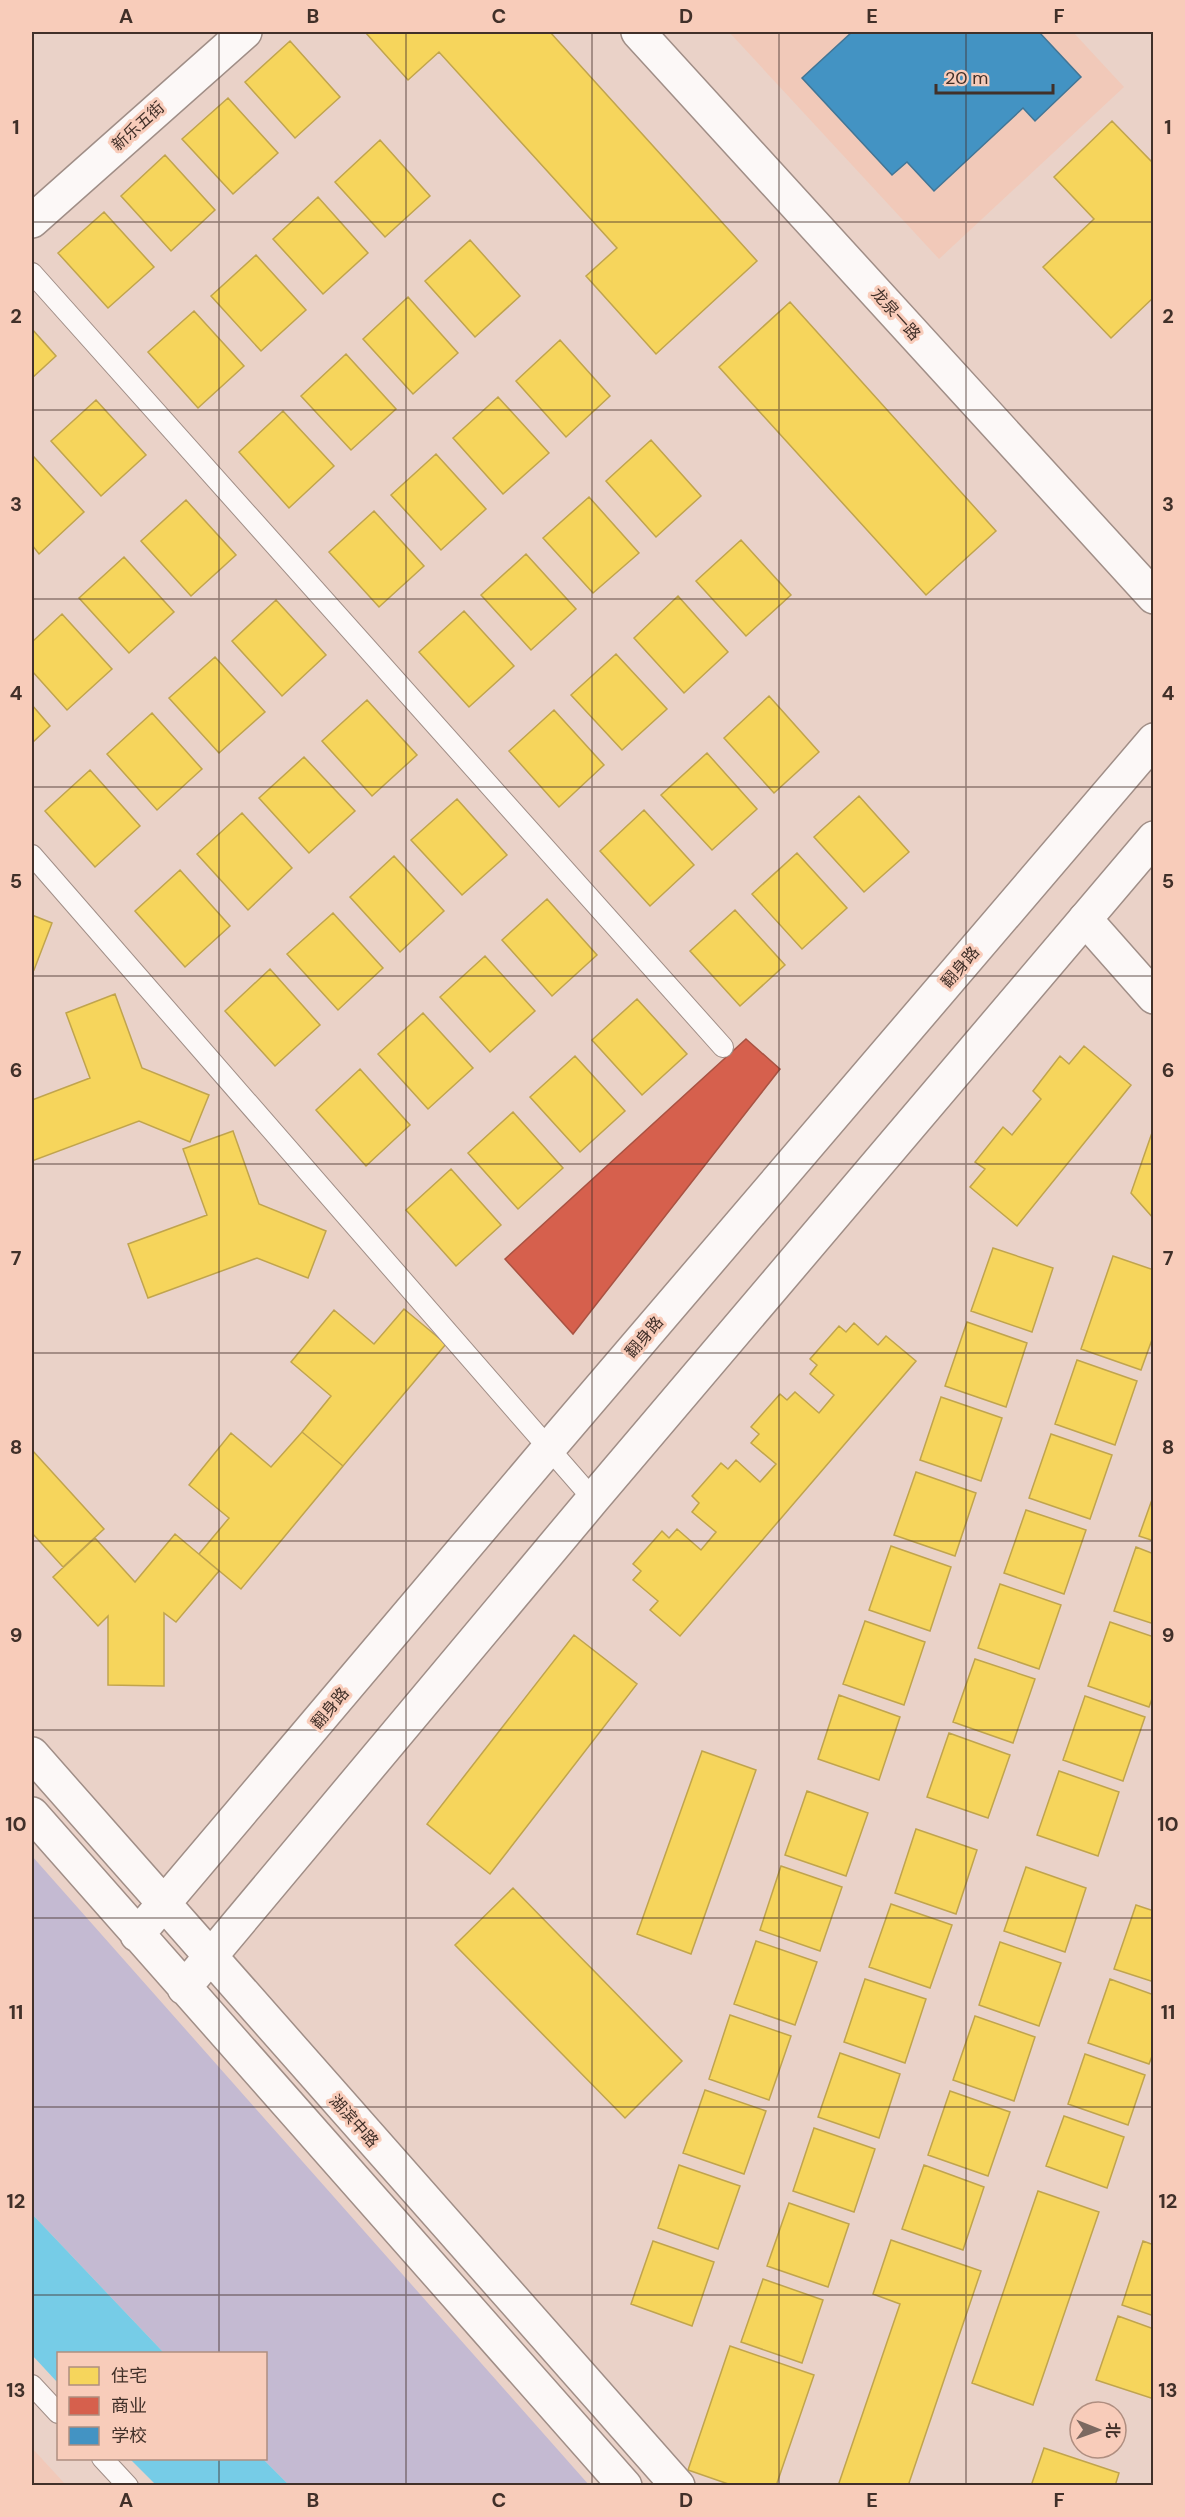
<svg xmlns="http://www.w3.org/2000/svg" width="1185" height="2517" font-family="'DM Sans','Noto Sans SC',sans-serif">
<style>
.built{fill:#f1c9b9}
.green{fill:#c4bad2}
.water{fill:#76cce7}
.homes{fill:#f6d55c;stroke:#c0a44d;stroke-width:1.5}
.shops{fill:#d6604d;stroke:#a95242;stroke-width:1.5}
.schools{fill:#4393c3;stroke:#427595;stroke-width:1.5}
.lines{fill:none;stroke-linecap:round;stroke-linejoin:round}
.lane-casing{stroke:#a08e87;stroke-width:22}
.street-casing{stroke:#a08e87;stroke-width:36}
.secondary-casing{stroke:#a08e87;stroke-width:36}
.lane{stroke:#fcf8f7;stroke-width:20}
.street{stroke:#fcf8f7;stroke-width:33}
.secondary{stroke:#fcf8f7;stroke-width:33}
.grid{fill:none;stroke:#413029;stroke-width:1.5;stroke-opacity:0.55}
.labels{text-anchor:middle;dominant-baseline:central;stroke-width:6;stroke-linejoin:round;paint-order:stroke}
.street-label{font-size:16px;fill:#413029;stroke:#f8ccba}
.neatline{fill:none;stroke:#413029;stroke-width:2}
.grid-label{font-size:20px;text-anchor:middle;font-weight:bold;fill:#413029}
</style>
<rect width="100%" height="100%" fill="#ead2c8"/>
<!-- built -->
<path class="built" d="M 729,32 L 1073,32 L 1124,87 L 939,259 Z
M 32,2448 L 66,2485 L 32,2485 Z"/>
<!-- green -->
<path class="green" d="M 32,1856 L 589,2485 L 289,2485 L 263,2459 L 266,2458 L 266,2354 L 164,2353 L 32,2214 Z"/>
<!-- water -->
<path class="water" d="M 32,2214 L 164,2353 L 58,2354 L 58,2383 L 32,2355 Z
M 130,2459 L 263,2459 L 289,2485 L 156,2485 Z"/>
<!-- homes -->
<path class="homes" d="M 365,32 L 550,32 L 757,261 L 656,354 L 586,276 L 617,248 L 439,52 L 408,80 Z
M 290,41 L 340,97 L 295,138 L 245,82 Z
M 228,98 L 278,153 L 233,194 L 182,139 Z
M 1112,121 L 1152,162 L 1154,161 L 1154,297 L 1111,338 L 1043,267 L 1094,219 L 1054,177 Z
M 380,140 L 430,196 L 385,237 L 335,182 Z
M 165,155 L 215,210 L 171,251 L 121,196 Z
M 318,197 L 368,253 L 323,294 L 273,239 Z
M 104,212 L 154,267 L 108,308 L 58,253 Z
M 470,240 L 520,296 L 475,337 L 425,281 Z
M 256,255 L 306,310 L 261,351 L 211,296 Z
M 408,297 L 458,353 L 413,394 L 363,339 Z
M 790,302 L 996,531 L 926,595 L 719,367 Z
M 194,311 L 244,366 L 198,408 L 148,352 Z
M 32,329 L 56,356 L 32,378 Z
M 560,340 L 610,396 L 566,437 L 516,381 Z
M 346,354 L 396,409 L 351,450 L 301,396 Z
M 498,397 L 549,453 L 503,494 L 453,438 Z
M 96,400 L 146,455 L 101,496 L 51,441 Z
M 283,411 L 334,466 L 289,508 L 239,452 Z
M 651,440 L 701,496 L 656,537 L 606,481 Z
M 436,454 L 486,509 L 441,550 L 391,495 Z
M 34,457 L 84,512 L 39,554 L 32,545 L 32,459 Z
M 589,497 L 639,553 L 593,593 L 543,538 Z
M 186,500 L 236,555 L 191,596 L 141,541 Z
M 374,511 L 424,566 L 379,607 L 329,552 Z
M 741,540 L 791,595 L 746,636 L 696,581 Z
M 526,554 L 576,609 L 531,650 L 481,595 Z
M 124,557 L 174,612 L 129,653 L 79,598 Z
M 678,596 L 728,652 L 684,693 L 634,638 Z
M 276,600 L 326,655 L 282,696 L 232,641 Z
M 464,611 L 514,666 L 469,707 L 419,652 Z
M 62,614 L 112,669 L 67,710 L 32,671 L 32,642 Z
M 616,654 L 667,709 L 622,750 L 571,695 Z
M 215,657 L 265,712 L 219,753 L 169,698 Z
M 769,696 L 819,752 L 774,793 L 724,738 Z
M 367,700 L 417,755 L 372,796 L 322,741 Z
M 32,705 L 50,726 L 32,743 Z
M 554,710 L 604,765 L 559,807 L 509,751 Z
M 152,713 L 202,769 L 157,810 L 107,754 Z
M 707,753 L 757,809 L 712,850 L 661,795 Z
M 304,757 L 355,811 L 309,853 L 259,798 Z
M 90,770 L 140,826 L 95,867 L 45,811 Z
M 859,796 L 909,852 L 864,892 L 814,837 Z
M 457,799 L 507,855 L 462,895 L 411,840 Z
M 644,810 L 694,865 L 650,906 L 600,851 Z
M 242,813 L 292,868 L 248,910 L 197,854 Z
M 797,853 L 847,908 L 802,949 L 752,894 Z
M 394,856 L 444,911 L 400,952 L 350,897 Z
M 180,870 L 230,926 L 185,967 L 135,911 Z
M 547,899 L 597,955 L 552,996 L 502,940 Z
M 735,910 L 785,965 L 740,1006 L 690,951 Z
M 333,913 L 383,968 L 338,1010 L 287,954 Z
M 32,915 L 52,923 L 34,970 L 32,969 Z
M 485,956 L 535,1011 L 490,1052 L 440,997 Z
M 270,969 L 320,1025 L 275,1066 L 225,1011 Z
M 115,994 L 142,1068 L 209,1095 L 190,1142 L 139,1121 L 32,1161 L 32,1100 L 90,1078 L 66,1013 Z
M 637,999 L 687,1054 L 642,1095 L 592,1040 Z
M 423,1013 L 473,1068 L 428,1109 L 378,1054 Z
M 1084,1046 L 1131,1085 L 1017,1226 L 970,1187 L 985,1169 L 975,1162 L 1003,1127 L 1012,1135 L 1041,1099 L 1033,1091 L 1060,1056 L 1069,1064 Z
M 575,1056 L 625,1111 L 580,1152 L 530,1097 Z
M 360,1069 L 410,1125 L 366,1166 L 316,1110 Z
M 513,1112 L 563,1168 L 518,1209 L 468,1153 Z
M 1154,1127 L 1154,1219 L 1131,1193 Z
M 233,1131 L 259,1204 L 326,1231 L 308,1278 L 257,1258 L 148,1298 L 128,1244 L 207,1215 L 183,1149 Z
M 451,1169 L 501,1225 L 456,1266 L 406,1210 Z
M 993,1248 L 1053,1268 L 1032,1332 L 971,1311 Z
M 1113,1256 L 1154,1270 L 1154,1334 L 1141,1370 L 1081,1349 Z
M 404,1309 L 446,1344 L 343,1466 L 302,1432 L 331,1396 L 291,1362 L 334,1310 L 374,1344 Z
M 967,1322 L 1027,1343 L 1006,1407 L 945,1386 Z
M 854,1323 L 878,1345 L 886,1336 L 916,1361 L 680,1636 L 650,1610 L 658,1601 L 633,1580 L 641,1571 L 633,1564 L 662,1531 L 669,1538 L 677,1529 L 701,1550 L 716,1532 L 692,1512 L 699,1503 L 692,1496 L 721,1463 L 728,1469 L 736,1460 L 760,1482 L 776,1464 L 751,1443 L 759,1434 L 751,1427 L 780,1394 L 787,1400 L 795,1392 L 819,1413 L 834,1395 L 810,1374 L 817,1365 L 810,1359 L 839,1326 L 846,1332 Z
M 1077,1360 L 1137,1381 L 1115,1445 L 1055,1424 Z
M 941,1397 L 1002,1418 L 981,1481 L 920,1460 Z
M 302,1432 L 343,1466 L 241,1589 L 199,1554 L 229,1518 L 189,1485 L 231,1433 L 271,1467 Z
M 1051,1434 L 1112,1455 L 1090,1519 L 1029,1498 Z
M 32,1450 L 104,1529 L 63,1567 L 32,1533 Z
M 916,1472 L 976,1493 L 955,1556 L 894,1535 Z
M 1154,1494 L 1154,1541 L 1139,1536 Z
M 1026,1510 L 1086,1530 L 1064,1594 L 1004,1573 Z
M 175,1534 L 219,1571 L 176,1622 L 164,1613 L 164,1686 L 108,1685 L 108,1616 L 98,1626 L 53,1577 L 95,1538 L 135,1582 Z
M 891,1546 L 951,1567 L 930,1631 L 869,1610 Z
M 1136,1547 L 1154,1554 L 1154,1624 L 1114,1611 Z
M 1000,1584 L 1061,1605 L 1039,1669 L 978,1648 Z
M 865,1621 L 925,1642 L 904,1705 L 843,1684 Z
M 1110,1622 L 1154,1637 L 1154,1693 L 1149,1707 L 1088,1686 Z
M 574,1635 L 637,1684 L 490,1874 L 427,1824 Z
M 975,1659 L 1035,1679 L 1013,1743 L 953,1722 Z
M 839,1695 L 900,1717 L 879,1780 L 818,1759 Z
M 1085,1696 L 1145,1717 L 1123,1781 L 1063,1760 Z
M 949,1733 L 1010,1755 L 988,1818 L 927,1797 Z
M 702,1751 L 756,1770 L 691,1954 L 637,1934 Z
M 1059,1771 L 1119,1792 L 1098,1856 L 1037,1835 Z
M 807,1791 L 868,1813 L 846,1876 L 785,1855 Z
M 916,1829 L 977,1850 L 956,1914 L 895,1893 Z
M 781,1866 L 842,1887 L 820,1951 L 760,1930 Z
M 1026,1867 L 1086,1888 L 1065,1952 L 1004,1931 Z
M 513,1888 L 682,2061 L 625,2118 L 455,1945 Z
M 891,1904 L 952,1925 L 930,1988 L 869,1967 Z
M 1136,1905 L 1154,1911 L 1154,1982 L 1114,1969 Z
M 756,1941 L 817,1962 L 795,2025 L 734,2004 Z
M 1000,1942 L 1061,1963 L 1039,2026 L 979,2005 Z
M 865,1979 L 926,1999 L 905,2063 L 844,2042 Z
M 1110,1979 L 1154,1995 L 1154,2051 L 1149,2064 L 1088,2043 Z
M 730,2015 L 791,2036 L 769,2100 L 709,2079 Z
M 975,2016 L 1035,2037 L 1014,2101 L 953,2080 Z
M 840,2053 L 900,2074 L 879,2138 L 818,2117 Z
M 1085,2054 L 1145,2075 L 1128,2125 L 1068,2104 Z
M 705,2090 L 766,2111 L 744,2174 L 683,2153 Z
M 950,2091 L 1010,2112 L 988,2176 L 928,2155 Z
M 1064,2116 L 1124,2137 L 1107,2188 L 1046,2166 Z
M 814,2128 L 875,2149 L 854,2212 L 793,2191 Z
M 679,2165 L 740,2186 L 718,2249 L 658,2228 Z
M 924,2165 L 984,2187 L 963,2250 L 902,2229 Z
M 1038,2191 L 1099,2212 L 1033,2405 L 972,2383 Z
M 789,2203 L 849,2224 L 828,2287 L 767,2266 Z
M 891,2240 L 981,2271 L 908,2486 L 838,2486 L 900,2304 L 873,2294 Z
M 653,2241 L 714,2262 L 692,2326 L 631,2304 Z
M 1143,2241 L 1154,2245 L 1154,2316 L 1122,2305 Z
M 763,2279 L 823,2300 L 802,2363 L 741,2342 Z
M 1118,2316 L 1154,2329 L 1154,2399 L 1096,2380 Z
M 730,2346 L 814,2375 L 776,2486 L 734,2486 L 688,2470 Z
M 1044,2448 L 1119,2473 L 1115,2486 L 1031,2486 Z"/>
<!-- shops -->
<path class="shops" d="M 746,1039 L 780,1069 L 573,1334 L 505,1259 Z"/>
<!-- schools -->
<path class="schools" d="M 852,32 L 1039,32 L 1081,77 L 1035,121 L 1023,108 L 934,191 L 907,162 L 892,175 L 802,78 Z"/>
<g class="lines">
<defs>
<path id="lane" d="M 32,273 L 723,1047
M 32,855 L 593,1499
M 32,2385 L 58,2413
M 102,2458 L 128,2486"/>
<path id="street" d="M 638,32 L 1154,597
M 32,221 L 245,32
M 1085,919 L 1154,997"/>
<path id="secondary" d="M 32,1754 L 678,2486
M 32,1814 L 625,2486
M 137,1935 L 549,1448 L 1154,740
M 184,1988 L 593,1499 L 1154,838"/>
</defs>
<!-- lane casing -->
<use href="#lane" class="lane-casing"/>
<!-- street casing -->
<use href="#street" class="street-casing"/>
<!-- secondary casing -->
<use href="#secondary" class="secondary-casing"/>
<!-- lane -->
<use href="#lane" class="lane"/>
<!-- street -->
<use href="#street" class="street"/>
<!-- secondary -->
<use href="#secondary" class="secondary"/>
</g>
<!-- grid -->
<path class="grid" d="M 219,32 L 219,2354M 406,32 L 406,2486M 592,32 L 592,2486M 779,32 L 779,2486M 966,32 L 966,2486M 32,222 L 1154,222M 32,410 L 1154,410M 32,599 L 1154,599M 32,787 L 1154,787M 32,976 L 1154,976M 32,1164 L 1154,1164M 32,1353 L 1154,1353M 32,1541 L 1154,1541M 32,1730 L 1154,1730M 32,1918 L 1154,1918M 32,2107 L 1154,2107M 32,2295 L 1154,2295M 219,2458 L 219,2486"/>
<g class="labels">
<!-- street labels -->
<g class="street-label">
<text transform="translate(138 126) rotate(-42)">新乐五街</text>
<text transform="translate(896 314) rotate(48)">龙泉一路</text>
<text transform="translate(960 967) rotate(-49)">翻身路</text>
<text transform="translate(644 1337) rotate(-49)">翻身路</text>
<text transform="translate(330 1708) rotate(-50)">翻身路</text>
<text transform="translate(354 2121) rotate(48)">湖滨中路</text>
</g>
</g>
<!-- border -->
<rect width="1185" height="2517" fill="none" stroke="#f8ccba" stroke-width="66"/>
<!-- legend -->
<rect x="57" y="2352" width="210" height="108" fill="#f8ccba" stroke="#af8e80" stroke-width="1.5"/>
<rect x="69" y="2367" width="30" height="18" fill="#f6d55c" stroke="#af8e80" stroke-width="1.5"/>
<text x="111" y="2382" font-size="18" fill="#413029">住宅</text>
<rect x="69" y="2397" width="30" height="18" fill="#d6604d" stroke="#af8e80" stroke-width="1.5"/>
<text x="111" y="2412" font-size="18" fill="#413029">商业</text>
<rect x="69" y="2427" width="30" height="18" fill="#4393c3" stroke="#af8e80" stroke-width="1.5"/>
<text x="111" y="2442" font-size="18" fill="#413029">学校</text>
<!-- north arrow -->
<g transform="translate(1098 2430) rotate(91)"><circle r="28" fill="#f8ccba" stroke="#af8e80" stroke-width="1.5"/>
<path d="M0-4.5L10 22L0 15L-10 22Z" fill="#7c6961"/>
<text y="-9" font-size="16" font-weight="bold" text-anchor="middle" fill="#413029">北</text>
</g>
<!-- scale -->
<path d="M936 84v9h117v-9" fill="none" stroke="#413029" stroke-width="3"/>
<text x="945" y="84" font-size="18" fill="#413029" stroke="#f8ccba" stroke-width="4.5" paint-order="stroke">20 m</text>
<rect x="33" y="33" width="1119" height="2451" class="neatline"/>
<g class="grid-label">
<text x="126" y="23">A</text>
<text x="313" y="23">B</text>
<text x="499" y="23">C</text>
<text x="686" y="23">D</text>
<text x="872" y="23">E</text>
<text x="1059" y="23">F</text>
<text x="16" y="134">1</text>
<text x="1168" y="134">1</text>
<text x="16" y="323">2</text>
<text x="1168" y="323">2</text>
<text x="16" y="511">3</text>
<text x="1168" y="511">3</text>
<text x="16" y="700">4</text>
<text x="1168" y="700">4</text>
<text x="16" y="888">5</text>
<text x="1168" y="888">5</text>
<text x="16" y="1077">6</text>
<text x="1168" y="1077">6</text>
<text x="16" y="1265">7</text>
<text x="1168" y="1265">7</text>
<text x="16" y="1454">8</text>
<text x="1168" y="1454">8</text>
<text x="16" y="1642">9</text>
<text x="1168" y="1642">9</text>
<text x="16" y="1831">10</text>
<text x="1168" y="1831">10</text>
<text x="16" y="2019">11</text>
<text x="1168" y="2019">11</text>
<text x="16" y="2208">12</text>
<text x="1168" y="2208">12</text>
<text x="16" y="2397">13</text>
<text x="1168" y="2397">13</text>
<text x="126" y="2507">A</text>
<text x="313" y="2507">B</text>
<text x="499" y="2507">C</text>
<text x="686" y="2507">D</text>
<text x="872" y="2507">E</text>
<text x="1059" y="2507">F</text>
</g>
</svg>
